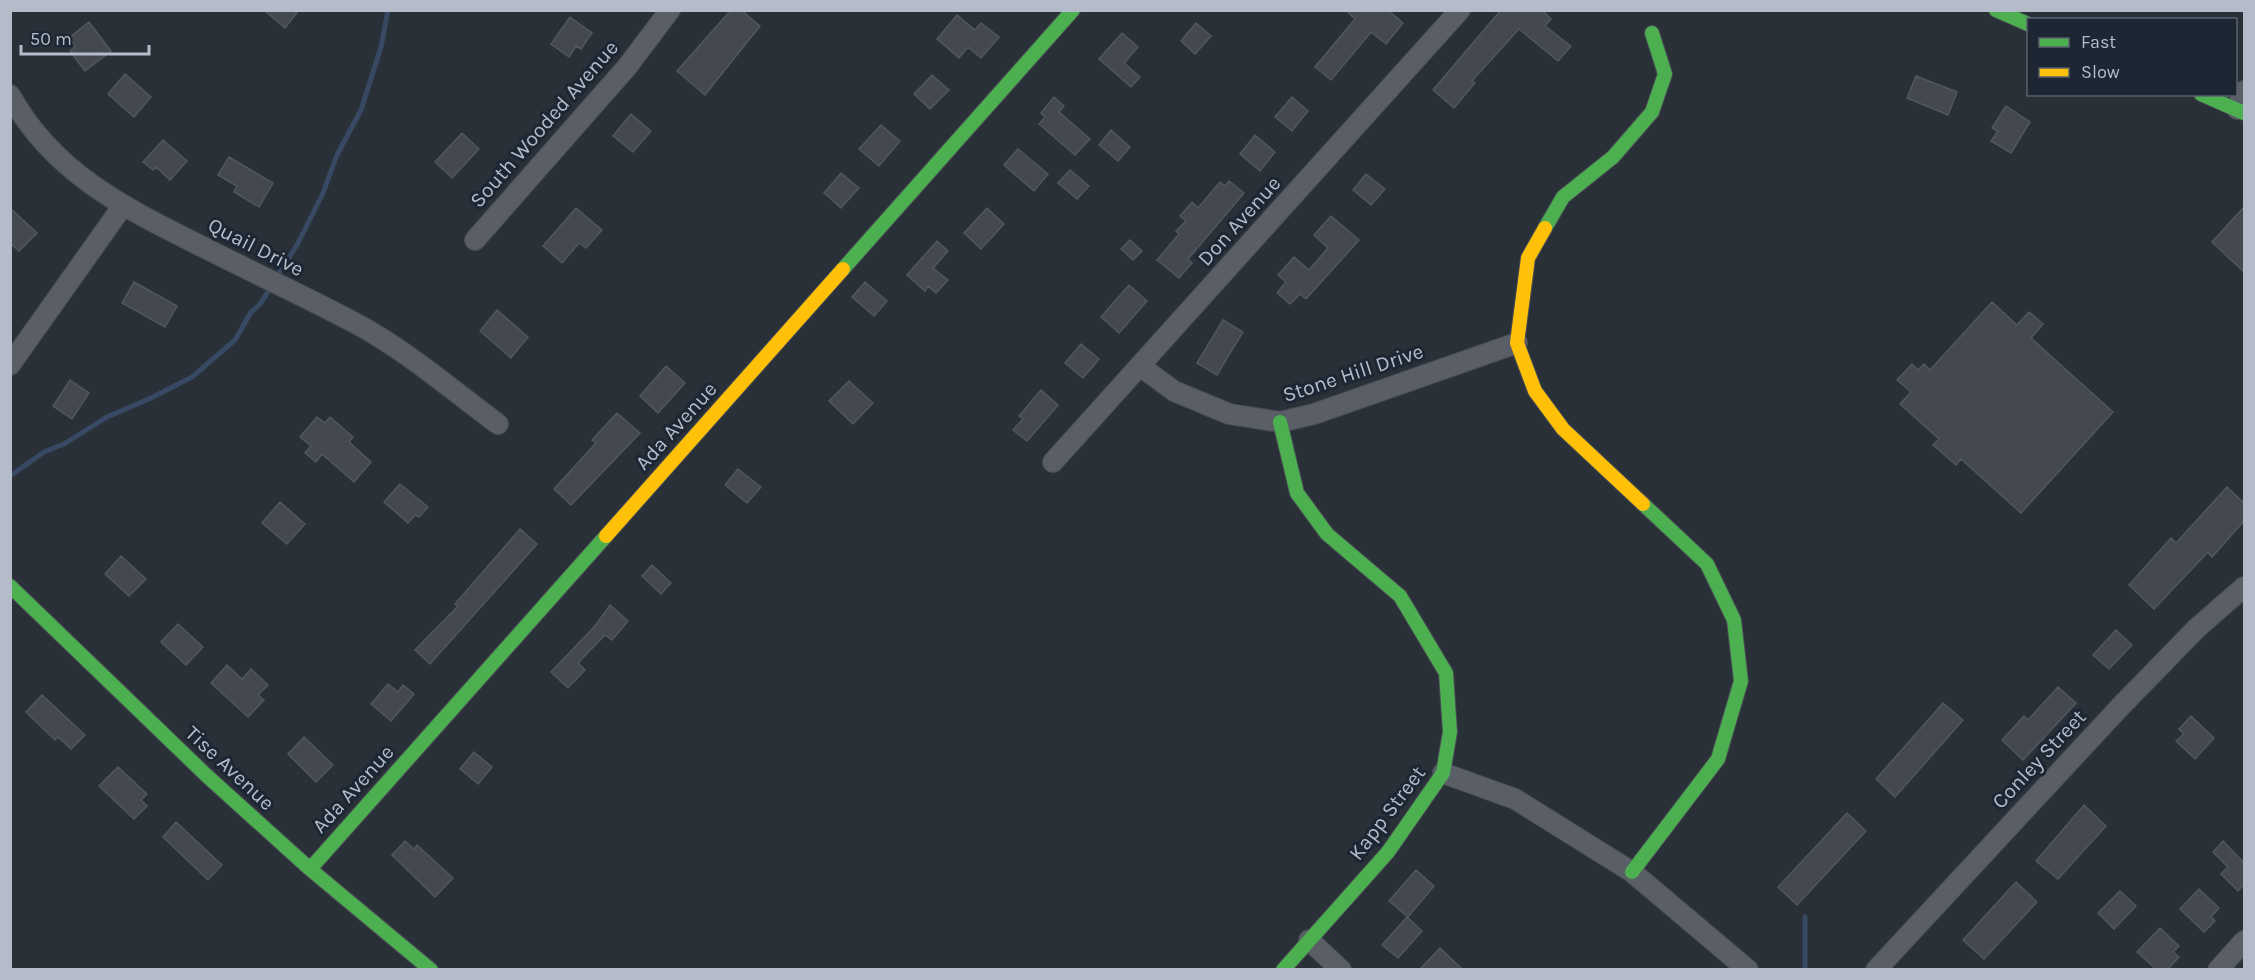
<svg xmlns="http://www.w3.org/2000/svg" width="2255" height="980" font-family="Karla,sans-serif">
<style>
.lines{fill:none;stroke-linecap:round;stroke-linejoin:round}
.stream{stroke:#384963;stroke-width:5}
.building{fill:#444950;stroke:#52575f;stroke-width:1.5}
.street-casing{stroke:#484c53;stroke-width:22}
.fast-casing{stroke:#484c53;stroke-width:16}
.slow-casing{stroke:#484c53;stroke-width:16}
.street{stroke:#5a5e66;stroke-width:20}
.fast{stroke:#4caf50;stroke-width:14}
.slow{stroke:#ffc107;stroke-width:14}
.labels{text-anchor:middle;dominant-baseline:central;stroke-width:6;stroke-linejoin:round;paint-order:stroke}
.street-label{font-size:21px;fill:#b4bcc9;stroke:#1d2633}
</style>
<rect width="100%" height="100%" fill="#2a3038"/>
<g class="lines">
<!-- stream -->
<path class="stream" d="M 276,278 L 297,245 L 323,193 L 337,155 L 361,110 L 381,47 L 388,10
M 10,476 L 44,452 L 64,444 L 107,417 L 151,398 L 192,377 L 235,340 L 251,312 L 260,304 L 272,286
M 1805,917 L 1805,970"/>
</g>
<!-- building -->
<path class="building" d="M 264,10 L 299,10 L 285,28 Z
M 731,10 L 741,10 L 760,26 L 705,95 L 677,71 Z
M 1346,10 L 1388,10 L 1403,23 L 1386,44 L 1371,32 L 1331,80 L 1315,67 L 1355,19 Z
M 1501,10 L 1542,10 L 1551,19 L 1545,26 L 1571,46 L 1558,61 L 1519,29 L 1472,81 L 1475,83 L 1454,108 L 1433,90 Z
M 957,15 L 975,30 L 981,23 L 999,37 L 981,58 L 968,47 L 959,58 L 937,39 Z
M 570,17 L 592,33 L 581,49 L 576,46 L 569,57 L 551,44 Z
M 89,22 L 111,51 L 85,71 L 70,51 L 75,46 L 69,38 Z
M 1196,23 L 1211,36 L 1195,54 L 1181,41 Z
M 1122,33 L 1138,47 L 1124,63 L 1140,77 L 1131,87 L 1099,59 Z
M 125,74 L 151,97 L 134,117 L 108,94 Z
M 932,75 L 949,90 L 930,109 L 914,94 Z
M 1916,76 L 1957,92 L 1948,115 L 1907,98 Z
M 1054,97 L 1064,106 L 1059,112 L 1090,139 L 1075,155 L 1039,124 L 1045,117 L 1041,113 Z
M 1292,97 L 1308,111 L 1292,131 L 1275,117 Z
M 2006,106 L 2030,122 L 2011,153 L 1991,141 L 1998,131 L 1992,128 Z
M 631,114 L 651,131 L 633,152 L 613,136 Z
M 881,125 L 900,141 L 879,166 L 859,149 Z
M 1111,130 L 1130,147 L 1118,161 L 1099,145 Z
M 462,133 L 479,149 L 452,178 L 435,162 Z
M 1255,135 L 1275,152 L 1260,171 L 1240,154 Z
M 163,140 L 187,161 L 170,180 L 156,167 L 153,170 L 143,162 Z
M 1018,149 L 1048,174 L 1034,191 L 1004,165 Z
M 229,157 L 273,183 L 259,207 L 234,192 L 237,186 L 218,175 Z
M 1070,170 L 1089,186 L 1077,199 L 1058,183 Z
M 841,173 L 859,188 L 841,208 L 824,193 Z
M 1366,174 L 1385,189 L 1371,205 L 1353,190 Z
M 1229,181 L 1244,193 L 1188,259 L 1192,263 L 1179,278 L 1157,260 L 1179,234 L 1176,231 L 1186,221 L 1180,216 L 1192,202 L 1198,208 L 1220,182 L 1225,186 Z
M 2244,207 L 2244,272 L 2212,242 Z
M 10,208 L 37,233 L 19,251 L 10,243 Z
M 576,208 L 602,230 L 586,248 L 579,243 L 562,263 L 543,246 Z
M 987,208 L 1004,224 L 981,249 L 964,233 Z
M 1331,216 L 1359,240 L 1306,299 L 1300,294 L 1290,304 L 1277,293 L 1286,282 L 1278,275 L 1294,257 L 1309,270 L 1328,248 L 1314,235 Z
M 1130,240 L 1142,251 L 1133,260 L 1121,249 Z
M 937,241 L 948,251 L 933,268 L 948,280 L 936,293 L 928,286 L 925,291 L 907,275 Z
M 134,282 L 177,306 L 165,327 L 122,303 Z
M 865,282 L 887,301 L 874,316 L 852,297 Z
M 1129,285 L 1147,301 L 1119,333 L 1101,317 Z
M 1992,302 L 2017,325 L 2029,312 L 2043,324 L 2031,338 L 2113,412 L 2021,513 L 1961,459 L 1956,465 L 1933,445 L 1939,439 L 1900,404 L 1911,392 L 1897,380 L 1912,364 L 1918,370 L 1924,364 L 1930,370 Z
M 497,310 L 528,337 L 511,358 L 480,331 Z
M 1223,320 L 1243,332 L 1217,375 L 1197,363 Z
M 1081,344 L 1099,359 L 1083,378 L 1065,363 Z
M 666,366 L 685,383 L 658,413 L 640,396 Z
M 70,380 L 89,393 L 72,419 L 53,406 Z
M 849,381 L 873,403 L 853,424 L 829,401 Z
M 1041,390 L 1058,405 L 1027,441 L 1013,430 L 1023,419 L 1019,416 Z
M 617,413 L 640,433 L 571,505 L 554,489 L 596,443 L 592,440 Z
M 317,417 L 325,423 L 330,417 L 353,437 L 349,442 L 371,462 L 354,482 L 322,454 L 316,462 L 305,453 L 311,446 L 300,437 Z
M 738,469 L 761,487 L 747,503 L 725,485 Z
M 400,484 L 428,507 L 419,517 L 415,515 L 408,523 L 384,502 Z
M 2227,487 L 2244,503 L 2244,521 L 2212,557 L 2208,552 L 2154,609 L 2129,585 L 2171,538 L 2176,543 Z
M 280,502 L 305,524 L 287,544 L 262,523 Z
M 520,529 L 537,544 L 430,664 L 415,650 L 458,606 L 455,604 Z
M 121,556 L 146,579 L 129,596 L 105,574 Z
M 652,565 L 671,583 L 661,594 L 642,576 Z
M 610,605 L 628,621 L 612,640 L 605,635 L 578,663 L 585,670 L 568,688 L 551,672 L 595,626 Z
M 178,624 L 203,647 L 186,665 L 161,642 Z
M 2116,630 L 2132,645 L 2109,669 L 2093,655 Z
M 227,665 L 242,679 L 251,669 L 268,685 L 258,695 L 264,700 L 248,717 L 211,683 Z
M 388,684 L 398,692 L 403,685 L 414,694 L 391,721 L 371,704 Z
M 2058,687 L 2076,703 L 2023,760 L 2002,740 L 2024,716 L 2028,720 Z
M 42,695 L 85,735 L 71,749 L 58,737 L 55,740 L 26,712 Z
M 1943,703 L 1963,720 L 1895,797 L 1876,779 Z
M 2191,716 L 2214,738 L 2195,759 L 2176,741 L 2184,734 L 2179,729 Z
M 304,737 L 333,765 L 316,782 L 288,754 Z
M 474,752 L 492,767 L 478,784 L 460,769 Z
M 118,767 L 147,794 L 141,800 L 147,806 L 134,819 L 99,786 Z
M 2084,805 L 2106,826 L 2058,879 L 2036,861 Z
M 1847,813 L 1866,831 L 1797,905 L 1778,887 Z
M 176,822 L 222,865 L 208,880 L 163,837 Z
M 405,841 L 414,849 L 417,845 L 453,878 L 435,897 L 392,855 Z
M 2223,841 L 2244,863 L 2244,884 L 2238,891 L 2221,874 L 2228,867 L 2213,852 Z
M 1416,870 L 1434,886 L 1408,917 L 1389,901 Z
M 2016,882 L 2037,902 L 1984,959 L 1963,940 Z
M 2199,889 L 2219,908 L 2211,917 L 2215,921 L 2204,932 L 2180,909 Z
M 2120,891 L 2136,906 L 2114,929 L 2098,913 Z
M 1407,917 L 1422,931 L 1398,958 L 1382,945 Z
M 2160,928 L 2179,946 L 2173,952 L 2179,957 L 2168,969 L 2156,969 L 2137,952 Z
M 1440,948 L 1462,969 L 1420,969 Z"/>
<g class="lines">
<defs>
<path id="street" d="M 10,95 C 54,174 125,208 203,247 C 254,273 306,297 357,324 C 407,351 452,390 498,424
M 2237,109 L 2244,91
M 475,240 L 627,67 L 670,10
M 10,365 L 122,207
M 1140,366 L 1174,391 L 1229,414 L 1280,422 L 1314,414 L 1517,343
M 1053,462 L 1460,10
M 1443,773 L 1515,799 L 1632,872 L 1748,970
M 1309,940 L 1341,970
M 1876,970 L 2120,707 L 2197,628 L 2244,587
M 2218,970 L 2244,941"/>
<path id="fast" d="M 1996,10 L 2028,24
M 2201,94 L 2244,113
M 1545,228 L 1563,197 L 1613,157 L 1652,112 L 1665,74 L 1652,33
M 843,269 L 1073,10
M 1280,422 L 1297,493 L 1327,534 L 1400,596 L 1446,673 L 1450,732 L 1443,773 L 1388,852 L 1283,970
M 10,586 L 206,775 L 310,869 L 431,970
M 310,869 L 606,536
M 1632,872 L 1718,759 L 1741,681 L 1734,620 L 1707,564 L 1643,504"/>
<path id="slow" d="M 1545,228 L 1528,258 L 1517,343 L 1535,391 L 1563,429 L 1643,504
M 606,536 L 843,269"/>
</defs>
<!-- street casing -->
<use href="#street" class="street-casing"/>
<!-- fast casing -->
<use href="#fast" class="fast-casing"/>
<!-- slow casing -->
<use href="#slow" class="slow-casing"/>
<!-- street -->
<use href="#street" class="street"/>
<!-- fast -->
<use href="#fast" class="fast"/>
<!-- slow -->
<use href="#slow" class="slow"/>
</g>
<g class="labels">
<!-- street labels -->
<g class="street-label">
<text transform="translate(544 124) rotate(-49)">South Wooded Avenue</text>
<text transform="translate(1239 221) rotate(-48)">Don Avenue</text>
<text transform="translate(256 247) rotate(27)">Quail Drive</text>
<text transform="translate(1353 373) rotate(-18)">Stone Hill Drive</text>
<text transform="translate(676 426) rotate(-48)">Ada Avenue</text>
<text transform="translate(2039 759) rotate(-47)">Conley Street</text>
<text transform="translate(230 768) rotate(43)">Tise Avenue</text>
<text transform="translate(353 789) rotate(-48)">Ada Avenue</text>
<text transform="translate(1387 813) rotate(-53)">Kapp Street</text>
</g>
</g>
<!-- border -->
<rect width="2255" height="980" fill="none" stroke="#b4bcc9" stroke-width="24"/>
<!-- legend -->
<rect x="2027" y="18" width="210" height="78" fill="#1d2633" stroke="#59626f" stroke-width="1.5"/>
<rect x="2039" y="38" width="30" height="9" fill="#4caf50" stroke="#59626f" stroke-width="1.5"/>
<text x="2081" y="48" font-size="18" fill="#b4bcc9">Fast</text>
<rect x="2039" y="68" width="30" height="9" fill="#ffc107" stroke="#59626f" stroke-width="1.5"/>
<text x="2081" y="78" font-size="18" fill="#b4bcc9">Slow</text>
<!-- scale -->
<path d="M21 45v9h128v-9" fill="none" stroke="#b4bcc9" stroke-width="3"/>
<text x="30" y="45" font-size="18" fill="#b4bcc9" stroke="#1d2633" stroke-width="4.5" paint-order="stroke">50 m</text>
</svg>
